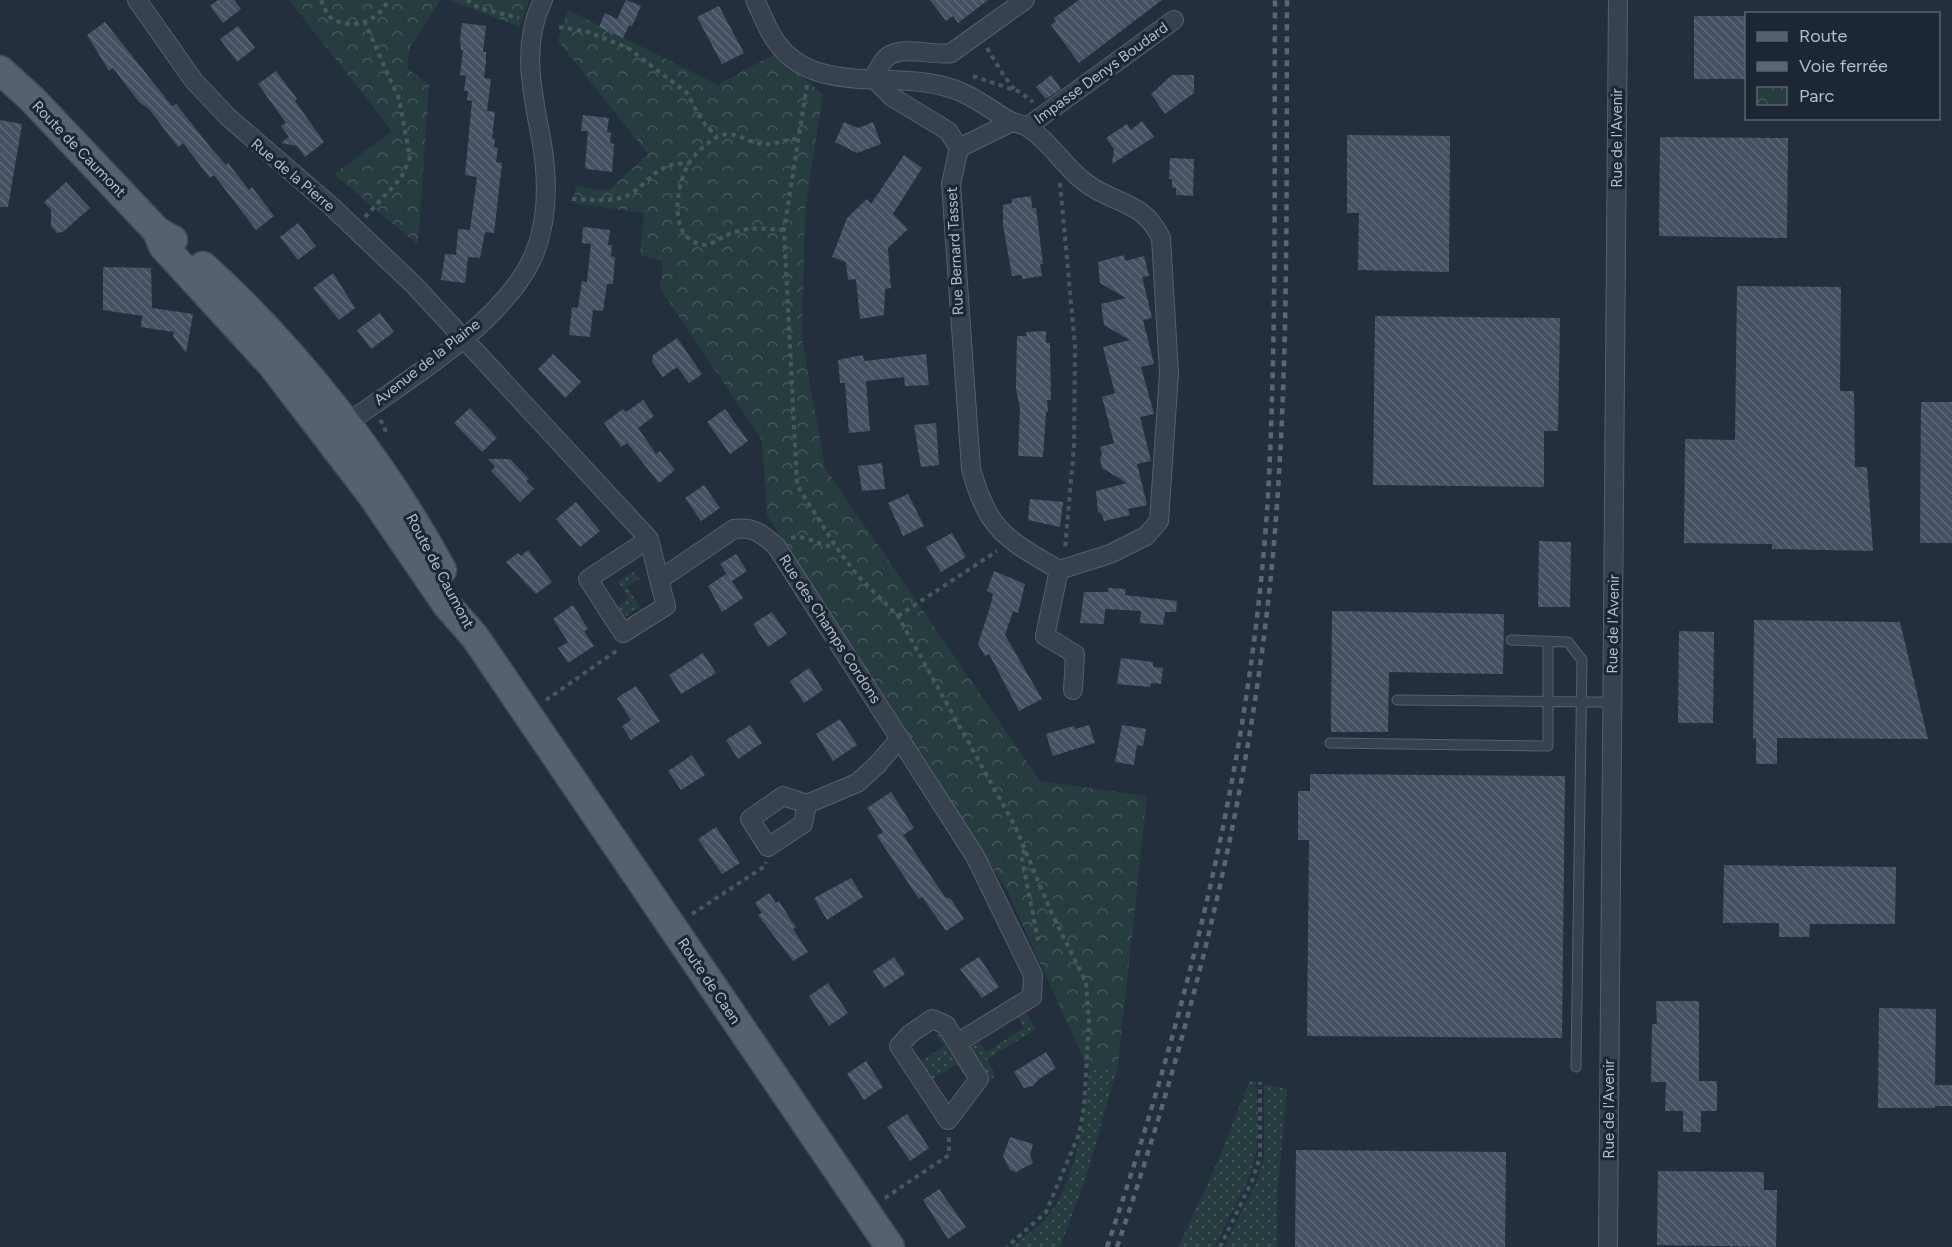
<svg xmlns="http://www.w3.org/2000/svg" width="1952" height="1247" font-family="Figtree,sans-serif">
<style>
.grass{fill:url(#grass-dots)}
.park{fill:url(#park-crowns)}
.building{fill:url(#building-back-hatch)}
.lines{fill:none;stroke-linecap:round;stroke-linejoin:round}
.service-casing{stroke:#565f6c;stroke-width:11}
.minor-casing{stroke:#565f6c;stroke-width:20}
.primary-casing{stroke:#414a57;stroke-width:31}
.path{stroke:#44595c;stroke-width:4;stroke-dasharray:4.5 4.5;stroke-linecap:butt}
.service{stroke:#38414e;stroke-width:9}
.minor{stroke:#38414e;stroke-width:18}
.primary{stroke:#56606e;stroke-width:28}
.rail{stroke:#5a6575;stroke-width:4.5;stroke-dasharray:6 6;stroke-linecap:butt}
.labels{text-anchor:middle;dominant-baseline:central;stroke-width:6;stroke-linejoin:round;paint-order:stroke}
.street-label{font-size:15px;fill:#b4bcc9;stroke:#1d2633}
</style>
<defs>
<pattern id="grass-dots" width="8" height="8" patternUnits="userSpaceOnUse" patternTransform="scale(1.5)"><rect width="8" height="8" fill="#263c3f"/><path d="M2 2h.1M6 6h.1" fill="none" stroke="#435659" stroke-width="1.8" stroke-linecap="round"/></pattern>
<pattern id="park-crowns" width="20" height="18" patternUnits="userSpaceOnUse" patternTransform="scale(1.5)"><rect width="20" height="18" fill="#263c3f"/><path d="M2 6a3 3 0 1 1 6 0M12 15a3 3 0 1 1 6 0" fill="none" stroke="#435659"/></pattern>
<pattern id="building-back-hatch" width="6" height="6" patternUnits="userSpaceOnUse" patternTransform="scale(1.5)"><rect width="6" height="6" fill="#455162"/><path d="M-1 5l2 2M0 0l6 6M5-1l2 2" fill="none" stroke="#5d6877"/></pattern>
</defs>
<rect width="100%" height="100%" fill="#242f3e"/>
<!-- grass -->
<path class="grass" d="M 634,572 L 639,579 L 627,587 L 640,607 L 624,617 L 617,607 L 629,598 L 618,581 Z
M 1025,1012 L 1036,1029 L 987,1059 L 995,1074 L 991,1081 L 971,1050 L 977,1039 L 986,1052 L 1024,1028 L 1016,1014 Z
M 937,1034 L 942,1034 L 966,1073 L 965,1076 L 957,1064 L 933,1079 L 940,1092 L 912,1052 L 913,1050 L 922,1061 L 944,1046 Z
M 1118,1065 L 1088,1171 L 1060,1247 L 1012,1247 C 1023,1237 1038,1228 1047,1217 C 1076,1183 1086,1113 1089,1071 Z
M 1250,1080 L 1256,1082 C 1257,1106 1260,1133 1255,1157 C 1249,1187 1227,1218 1215,1247 L 1178,1247 L 1213,1173 Z
M 1264,1084 L 1287,1089 L 1277,1196 L 1277,1247 L 1224,1247 L 1256,1183 L 1264,1158 Z"/>
<!-- park -->
<path class="park" d="M 289,0 L 441,0 L 410,47 L 407,68 L 429,85 L 418,245 L 334,174 L 392,131 Z
M 448,0 L 529,0 L 520,27 Z
M 568,10 L 718,85 L 774,54 L 823,94 L 805,211 L 802,339 L 825,468 L 1040,781 L 1147,796 L 1118,1065 L 1089,1071 L 1008,892 L 767,515 L 762,440 L 660,288 L 663,261 L 640,255 L 644,213 L 573,203 L 576,186 L 608,191 L 648,154 L 558,41 Z"/>
<!-- building -->
<path class="building" d="M 218,0 L 234,0 L 241,9 L 223,23 L 210,6 Z
M 626,0 L 641,6 L 632,26 L 629,25 L 623,38 L 599,27 L 605,13 L 617,19 Z
M 930,0 L 988,0 L 958,23 L 953,16 L 946,21 Z
M 1079,0 L 1162,0 L 1079,63 L 1051,25 L 1056,21 L 1054,18 Z
M 719,6 L 744,53 L 722,64 L 697,17 Z
M 1694,16 L 1746,16 L 1746,79 L 1694,79 Z
M 105,22 L 172,106 L 176,104 L 211,148 L 226,165 L 228,163 L 249,190 L 252,187 L 274,216 L 256,230 L 214,175 L 210,178 L 183,143 L 178,147 L 149,109 L 139,102 L 113,68 L 109,71 L 87,35 Z
M 462,23 L 486,26 L 483,52 L 486,52 L 486,61 L 484,78 L 491,79 L 487,111 L 495,112 L 492,138 L 495,139 L 494,147 L 498,148 L 496,162 L 502,163 L 494,233 L 485,232 L 480,258 L 468,257 L 465,283 L 441,280 L 445,254 L 456,255 L 458,229 L 470,230 L 477,177 L 465,175 L 472,101 L 467,100 L 468,91 L 464,91 L 466,76 L 460,75 L 463,50 L 461,50 L 460,40 Z
M 238,26 L 255,48 L 237,62 L 220,39 Z
M 276,71 L 297,99 L 295,101 L 324,142 L 305,157 L 297,146 L 281,143 L 289,137 L 281,126 L 286,123 L 258,84 Z
M 1051,75 L 1061,89 L 1046,99 L 1036,87 Z
M 1172,75 L 1194,75 L 1194,93 L 1165,114 L 1151,94 Z
M 583,115 L 609,118 L 607,132 L 611,133 L 610,143 L 614,144 L 612,172 L 587,169 L 585,167 L 588,131 L 581,131 Z
M 0,120 L 22,124 L 8,207 L 0,207 Z
M 1142,121 L 1154,137 L 1112,164 L 1114,149 L 1106,138 L 1127,124 L 1131,130 Z
M 844,122 L 858,128 L 873,122 L 881,144 L 857,153 L 835,142 Z
M 1347,135 L 1450,136 L 1449,272 L 1358,270 L 1359,213 L 1347,213 Z
M 1660,137 L 1788,138 L 1787,238 L 1659,236 Z
M 904,155 L 922,168 L 893,214 L 908,229 L 888,248 L 891,288 L 885,289 L 884,315 L 860,319 L 856,279 L 848,280 L 846,262 L 832,257 L 847,218 L 867,199 L 871,204 Z
M 1170,158 L 1194,159 L 1193,196 L 1176,195 L 1176,188 L 1172,187 L 1172,179 L 1169,179 Z
M 66,182 L 90,208 L 63,232 L 57,233 L 51,226 L 51,210 L 44,202 Z
M 1031,196 L 1032,208 L 1036,208 L 1043,264 L 1040,264 L 1042,276 L 1022,279 L 1022,275 L 1012,276 L 1003,225 L 1003,205 L 1012,203 L 1012,199 Z
M 298,223 L 316,246 L 298,260 L 280,237 Z
M 583,227 L 610,230 L 608,245 L 612,245 L 611,256 L 615,257 L 613,284 L 607,284 L 603,311 L 593,310 L 590,337 L 569,335 L 572,307 L 578,308 L 582,281 L 587,282 L 591,244 L 582,243 Z
M 1124,255 L 1125,261 L 1144,256 L 1149,276 L 1142,277 L 1152,318 L 1143,320 L 1154,364 L 1141,367 L 1154,414 L 1140,417 L 1151,461 L 1137,464 L 1147,505 L 1128,509 L 1130,515 L 1104,521 L 1102,514 L 1098,512 L 1096,491 L 1127,483 L 1102,468 L 1100,458 L 1102,455 L 1100,447 L 1114,443 L 1102,397 L 1115,393 L 1103,347 L 1130,340 L 1104,325 L 1101,304 L 1126,298 L 1100,283 L 1098,262 Z
M 103,267 L 151,268 L 152,308 L 193,314 L 186,353 L 173,336 L 174,332 L 141,327 L 142,316 L 103,310 Z
M 333,273 L 355,308 L 339,320 L 313,288 Z
M 1737,286 L 1841,287 L 1840,391 L 1854,391 L 1855,467 L 1867,467 L 1873,551 L 1772,549 L 1772,544 L 1684,543 L 1685,439 L 1735,440 Z
M 380,313 L 394,332 L 371,349 L 357,330 Z
M 1375,316 L 1560,318 L 1558,431 L 1544,431 L 1544,487 L 1373,485 Z
M 1046,331 L 1046,343 L 1050,343 L 1051,400 L 1047,400 L 1048,412 L 1046,412 L 1043,457 L 1018,456 L 1020,408 L 1016,389 L 1017,336 L 1027,336 L 1026,332 Z
M 677,338 L 702,374 L 689,383 L 677,367 L 663,377 L 652,362 L 653,355 Z
M 553,354 L 581,382 L 565,398 L 538,369 Z
M 926,354 L 929,385 L 905,386 L 904,377 L 866,381 L 870,431 L 849,433 L 845,383 L 840,383 L 838,360 L 863,355 L 864,361 Z
M 643,400 L 654,416 L 638,428 L 656,454 L 660,451 L 675,470 L 659,483 L 627,443 L 621,447 L 604,423 L 623,409 L 626,412 Z
M 1921,402 L 1952,402 L 1952,543 L 1920,543 Z
M 470,408 L 497,438 L 482,452 L 454,423 Z
M 725,409 L 748,441 L 730,454 L 707,422 Z
M 936,423 L 939,465 L 921,467 L 914,425 Z
M 488,459 L 510,459 L 529,479 L 526,481 L 534,489 L 520,502 L 491,471 L 495,467 Z
M 882,463 L 885,489 L 862,491 L 858,466 Z
M 704,485 L 720,508 L 701,521 L 685,498 Z
M 908,494 L 924,526 L 903,536 L 888,503 Z
M 1030,499 L 1063,502 L 1060,527 L 1028,520 Z
M 576,502 L 600,531 L 580,547 L 556,519 Z
M 952,533 L 966,557 L 941,572 L 926,547 Z
M 1539,541 L 1571,542 L 1570,607 L 1538,607 Z
M 528,550 L 552,582 L 536,594 L 506,562 L 518,553 L 521,556 Z
M 736,554 L 747,571 L 732,581 L 743,598 L 722,612 L 708,586 L 726,574 L 729,577 L 720,564 Z
M 994,571 L 1025,584 L 1018,613 L 1013,611 L 1005,635 L 1042,699 L 1019,711 L 989,654 L 985,656 L 978,644 L 991,604 L 993,594 L 987,591 Z
M 1108,588 L 1126,589 L 1125,595 L 1177,601 L 1176,612 L 1165,612 L 1163,625 L 1140,623 L 1141,611 L 1105,609 L 1104,624 L 1080,623 L 1084,592 L 1108,592 Z
M 573,605 L 588,629 L 584,631 L 594,646 L 568,663 L 558,648 L 568,642 L 553,619 Z
M 1332,611 L 1504,614 L 1503,674 L 1389,672 L 1388,732 L 1331,732 Z
M 772,612 L 787,634 L 768,647 L 753,624 Z
M 1754,620 L 1900,622 L 1928,739 L 1777,738 L 1777,764 L 1756,764 L 1756,738 L 1753,738 Z
M 1679,631 L 1714,632 L 1713,723 L 1678,723 Z
M 703,653 L 716,673 L 681,694 L 669,675 Z
M 1121,658 L 1153,662 L 1153,667 L 1163,668 L 1161,684 L 1151,683 L 1150,687 L 1117,684 Z
M 809,668 L 823,690 L 804,703 L 790,681 Z
M 636,686 L 660,721 L 631,740 L 622,726 L 631,720 L 617,698 Z
M 840,719 L 857,745 L 833,761 L 816,734 Z
M 750,725 L 762,743 L 738,759 L 726,740 Z
M 1089,725 L 1095,743 L 1053,756 L 1046,734 L 1074,726 L 1075,729 Z
M 1122,725 L 1146,729 L 1143,746 L 1137,745 L 1134,765 L 1115,762 Z
M 692,755 L 705,775 L 681,790 L 668,771 Z
M 1310,774 L 1565,776 L 1562,1038 L 1307,1036 L 1309,840 L 1298,840 L 1298,791 L 1310,791 Z
M 891,792 L 914,828 L 903,835 L 945,897 L 951,899 L 964,919 L 946,931 L 922,897 L 919,899 L 877,836 L 883,832 L 867,808 Z
M 716,827 L 740,863 L 722,874 L 698,839 Z
M 1724,865 L 1896,867 L 1895,924 L 1810,924 L 1809,937 L 1779,937 L 1779,923 L 1723,923 Z
M 851,878 L 863,897 L 827,920 L 814,898 Z
M 769,893 L 776,903 L 779,901 L 790,919 L 796,927 L 793,929 L 808,952 L 793,961 L 758,915 L 762,913 L 755,903 Z
M 894,957 L 905,974 L 884,988 L 873,971 Z
M 979,957 L 999,987 L 982,998 L 960,969 Z
M 828,983 L 848,1013 L 829,1026 L 809,996 Z
M 1656,1001 L 1699,1001 L 1699,1081 L 1717,1081 L 1717,1111 L 1701,1111 L 1701,1132 L 1683,1132 L 1683,1111 L 1665,1111 L 1666,1082 L 1651,1082 L 1652,1024 L 1657,1024 Z
M 1879,1008 L 1936,1009 L 1935,1085 L 1952,1085 L 1952,1106 L 1935,1106 L 1935,1108 L 1878,1108 Z
M 1046,1052 L 1056,1068 L 1039,1079 L 1033,1086 L 1024,1088 L 1014,1072 Z
M 866,1061 L 883,1087 L 864,1100 L 847,1074 Z
M 907,1114 L 929,1148 L 910,1161 L 887,1127 Z
M 1010,1137 L 1033,1144 L 1030,1155 L 1033,1163 L 1016,1172 L 1010,1170 L 1003,1156 Z
M 1296,1150 L 1506,1152 L 1505,1247 L 1295,1247 Z
M 1658,1171 L 1764,1172 L 1764,1190 L 1777,1190 L 1776,1247 L 1657,1245 Z
M 939,1189 L 966,1227 L 948,1239 L 923,1200 Z"/>
<g class="lines">
<defs>
<path id="service" d="M 1511,640 L 1568,642 L 1582,660 L 1576,1067
M 1397,700 L 1612,702
M 1330,743 L 1548,746 L 1548,641"/>
<path id="minor" d="M 137,0 L 194,81 L 228,117 L 331,206 L 414,285 L 649,539 L 659,580 L 734,529 C 753,526 762,534 776,546 L 975,856 L 1033,975 L 1032,997 L 957,1043
M 755,0 C 761,12 766,26 773,37 C 813,103 903,64 963,93 C 979,100 994,112 1010,121 C 1015,123 1022,124 1027,127 C 1048,139 1065,168 1086,183 C 1117,206 1143,200 1161,238 L 1169,373 L 1159,521 L 1146,536 L 1110,554 L 1059,570 C 1006,539 988,531 971,469 L 951,184 L 959,148 L 1012,122
M 873,78 C 877,71 882,61 887,57 C 903,45 932,56 951,53 L 1025,0
M 873,78 L 892,97 L 948,131 L 959,148
M 1027,127 L 1174,20
M 339,429 C 399,385 500,327 532,259 C 549,222 548,177 541,138 C 532,92 521,44 543,0
M 649,539 L 588,579 L 623,633 L 666,606 L 659,580
M 1059,570 L 1045,636 L 1075,654 L 1073,690
M 807,804 L 783,796 L 750,819 L 768,847 L 803,824 L 807,804 L 857,783 L 878,764 L 900,738
M 932,1019 L 946,1025 L 979,1079 L 948,1120 L 899,1046 L 910,1034 Z
M 1608,1247 L 1618,0"/>
<path id="primary" d="M 0,70 L 32,99 L 157,231 L 173,240
M 157,231 L 163,246 L 272,365 L 371,494 L 447,605 L 475,637 L 890,1247
M 203,266 C 295,349 383,461 442,570"/>
</defs>
<!-- service casing -->
<use href="#service" class="service-casing"/>
<!-- minor casing -->
<use href="#minor" class="minor-casing"/>
<!-- primary casing -->
<use href="#primary" class="primary-casing"/>
<!-- path -->
<path class="path" d="M 321,0 C 324,6 326,13 330,17 C 349,32 379,22 388,0
M 467,0 L 479,8 L 519,18
M 559,27 L 588,32 L 628,48 L 687,93 L 702,121 L 717,137
M 987,48 L 1004,76 L 1014,89
M 973,76 L 1020,92 L 1033,102
M 807,85 L 784,230 L 797,485 L 836,547 L 857,575 L 898,616 L 1015,826 L 1052,914 L 1086,982 L 1089,1023 L 1084,1107 L 1079,1134 L 1046,1212 L 1007,1247
M 1060,183 L 1075,346 L 1074,446 L 1065,549
M 572,199 C 591,199 615,204 632,193 C 654,178 658,161 689,164
M 365,217 L 401,178 L 410,158 L 399,99 L 365,23
M 784,230 C 750,227 738,227 709,245 C 668,246 674,191 688,165 C 694,154 710,139 722,135 C 736,131 749,143 762,144 C 775,146 785,138 798,139
M 380,420 L 385,426 L 385,435
M 791,538 C 807,534 820,546 835,547
M 898,616 L 997,551
M 546,700 L 619,649
M 1025,850 L 1021,854 L 1038,940
M 692,914 L 765,866 L 766,862
M 885,1198 L 949,1155 L 949,1135
M 1220,1247 L 1252,1181 L 1260,1157 L 1260,1082"/>
<!-- service -->
<use href="#service" class="service"/>
<!-- minor -->
<use href="#minor" class="minor"/>
<!-- primary -->
<use href="#primary" class="primary"/>
<!-- rail -->
<path class="rail" d="M 1107,1247 C 1189,1006 1252,752 1268,496 C 1277,331 1274,165 1275,0
M 1117,1247 C 1190,1033 1246,811 1270,585 C 1290,391 1286,195 1287,0"/>
</g>
<g class="labels">
<!-- street labels -->
<g class="street-label">
<text transform="translate(1101 73) rotate(-36)">Impasse Denys Boudard</text>
<text transform="translate(1617 138) rotate(-90)">Rue de l'Avenir</text>
<text transform="translate(79 149) rotate(46)">Route de Caumont</text>
<text transform="translate(293 175) rotate(40)">Rue de la Pierre</text>
<text transform="translate(955 251) rotate(-93)">Rue Bernard Tasset</text>
<text transform="translate(427 362) rotate(-38)">Avenue de la Plaine</text>
<text transform="translate(440 571) rotate(62)">Route de Caumont</text>
<text transform="translate(1613 624) rotate(-89)">Rue de l'Avenir</text>
<text transform="translate(830 629) rotate(57)">Rue des Champs Cordons</text>
<text transform="translate(709 981) rotate(56)">Route de Caen</text>
<text transform="translate(1609 1109) rotate(-90)">Rue de l'Avenir</text>
</g>
</g>
<!-- legend -->
<rect x="1745" y="12" width="195" height="108" fill="#1d2633" stroke="#59626f" stroke-width="1.5"/>
<rect x="1757" y="32" width="30" height="9" fill="#56606e" stroke="#59626f" stroke-width="1.5"/>
<text x="1799" y="42" font-size="18" fill="#b4bcc9">Route</text>
<rect x="1757" y="62" width="30" height="9" fill="#5a6575" stroke="#59626f" stroke-width="1.5"/>
<text x="1799" y="72" font-size="18" fill="#b4bcc9">Voie ferrée</text>
<rect x="1757" y="87" width="30" height="18" fill="url(#park-crowns)" stroke="#59626f" stroke-width="1.5"/>
<text x="1799" y="102" font-size="18" fill="#b4bcc9">Parc</text>
</svg>
